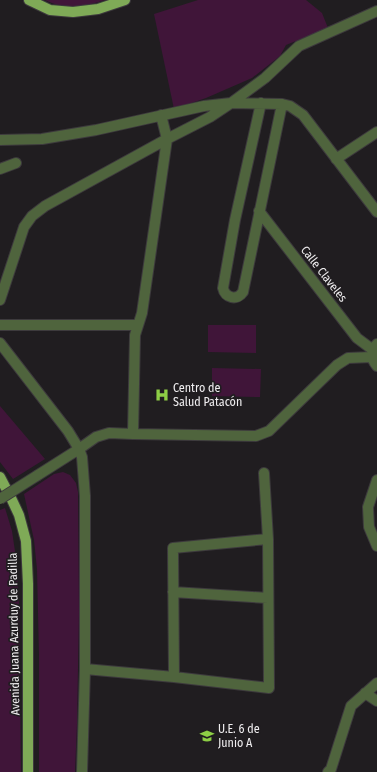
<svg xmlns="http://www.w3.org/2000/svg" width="377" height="772" font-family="'Fira Sans Condensed',sans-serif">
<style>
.green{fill:#401539}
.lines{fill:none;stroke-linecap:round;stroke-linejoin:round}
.minor-casing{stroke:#3d3a3d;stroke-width:12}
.major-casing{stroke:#3d3a3d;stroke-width:12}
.minor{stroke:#4f643d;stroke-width:10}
.major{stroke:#7faa57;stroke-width:10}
.minor-bridge-casing{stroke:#3d3a3d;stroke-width:12;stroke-linecap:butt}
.minor-bridge{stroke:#4f643d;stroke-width:10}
.labels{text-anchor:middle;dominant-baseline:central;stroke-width:3.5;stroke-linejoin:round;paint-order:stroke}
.street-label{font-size:12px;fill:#efedef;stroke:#201d20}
.poi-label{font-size:12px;fill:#efedef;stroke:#201d20;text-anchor:start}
</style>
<rect width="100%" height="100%" fill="#201d20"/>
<!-- green -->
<path class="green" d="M 45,0 L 105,0 C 90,5 75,8 60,5 C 55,5 50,2 45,0 Z
M 198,0 L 306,0 L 322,13 L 328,28 L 286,45 L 280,56 L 252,78 L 206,98 L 174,109 L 154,14 Z
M 208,325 L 256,325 L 256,353 L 208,352 Z
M 212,368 L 261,369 L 260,397 L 212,396 Z
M 0,406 L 45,459 L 13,479 L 0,462 Z
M 63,472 L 70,475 L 76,483 L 78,492 L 79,612 L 77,724 L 75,772 L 39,772 L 39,656 L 37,569 L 34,540 L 24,494 L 54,474 Z
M 5,508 L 12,531 L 16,558 L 19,604 L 21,772 L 0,772 L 0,510 Z"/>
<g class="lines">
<defs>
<path id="minor" d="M 261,103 L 235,220 L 223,288 C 225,298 237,301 243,292 L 282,104
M 0,140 L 42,139 L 96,130 L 204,106 L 231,103 L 282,104 L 290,106 L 303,115 L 377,212
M 336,159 L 377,132
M 0,169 L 16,163
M 259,211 L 357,338 L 373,350
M 0,300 L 24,227 L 32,216 L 45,206 L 167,139 L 210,117 L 231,103 L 265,78 L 299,46 L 377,11
M 0,325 L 138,325
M 0,343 L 68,431 L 79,449 L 82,457 L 85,496 L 85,669 L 82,772
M 377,344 C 370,351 371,359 377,366
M 133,434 L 135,335 L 142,313 L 167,139 L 161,115
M 38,475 L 79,449 L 96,437 L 109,433 L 133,434 L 256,436 L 269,431 L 337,365 L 348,358 L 372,357
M 377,480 L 368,507 L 369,527 L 377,546
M 173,592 L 268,598
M 85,669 L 174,677 L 269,688 L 268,539 L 264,473
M 174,677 L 173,548 L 268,539
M 365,693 L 377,701
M 328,772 L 331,769 L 351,706 L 377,683"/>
<path id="major" d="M 29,0 L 50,10 L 73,12 L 98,9 L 125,0
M 0,477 L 12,500 L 19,515 L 26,541 L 28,584 L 28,772"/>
</defs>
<!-- minor casing -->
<use href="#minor" class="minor-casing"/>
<!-- major casing -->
<use href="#major" class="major-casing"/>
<!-- minor -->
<use href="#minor" class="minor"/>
<!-- major -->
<use href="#major" class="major"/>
<defs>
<path id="minor-bridge" d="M 0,499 L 38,475"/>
</defs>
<!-- minor-bridge casing -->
<use href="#minor-bridge" class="minor-bridge-casing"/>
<!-- minor-bridge -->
<use href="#minor-bridge" class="minor-bridge"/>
</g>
<!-- icons -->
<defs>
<symbol id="hospital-bare" viewBox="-9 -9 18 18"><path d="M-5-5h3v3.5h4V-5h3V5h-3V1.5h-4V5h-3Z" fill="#8dce45" stroke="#201d20" stroke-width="2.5" paint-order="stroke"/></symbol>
<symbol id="school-bare" viewBox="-9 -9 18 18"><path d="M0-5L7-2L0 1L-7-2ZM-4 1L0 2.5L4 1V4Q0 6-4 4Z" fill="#8dce45" stroke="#201d20" stroke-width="2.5" paint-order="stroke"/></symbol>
</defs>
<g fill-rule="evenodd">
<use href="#hospital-bare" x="152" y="385" width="20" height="20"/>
<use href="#school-bare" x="197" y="726" width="20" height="20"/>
</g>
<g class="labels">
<!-- street labels -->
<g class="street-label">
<text transform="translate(324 274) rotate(52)">Calle Claveles</text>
<text transform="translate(14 634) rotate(-91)">Avenida Juana Azurduy de Padilla</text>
</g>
<!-- poi labels -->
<g class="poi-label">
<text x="173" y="388">Centro de<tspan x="173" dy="14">Salud Patacón</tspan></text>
<text x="218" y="729">U.E. 6 de<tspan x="218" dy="14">Junio A</tspan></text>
</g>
</g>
</svg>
